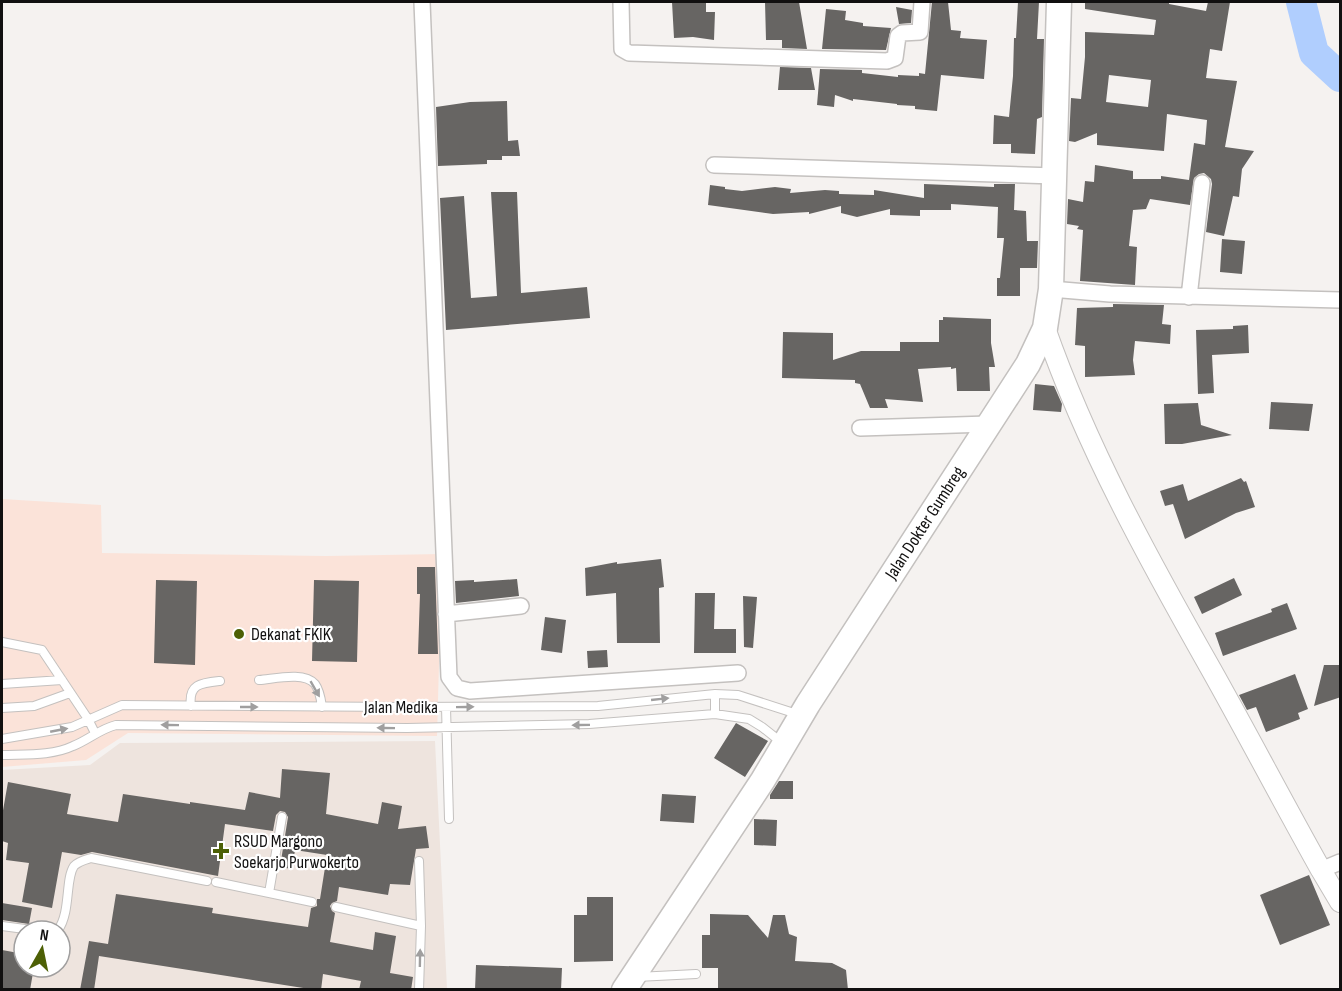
<svg xmlns="http://www.w3.org/2000/svg" width="1342" height="991" font-family="'Sofia Sans Condensed',sans-serif">
<style>
.built{fill:#eee4de;fill-rule:evenodd}
.education{fill:#fbe3d9}
.lines{fill:none;stroke-linecap:round;stroke-linejoin:round}
.river{stroke:#b0cefe;stroke-width:30}
.building{fill:#676563;fill-rule:evenodd}
.service-casing{stroke:#c4c1bf;stroke-width:10}
.minor-casing{stroke:#c4c1bf;stroke-width:18}
.tertiary-casing{stroke:#c4c1bf;stroke-width:22}
.primary-casing{stroke:#c4c1bf;stroke-width:27}
.service{stroke:#fff;stroke-width:8}
.minor{stroke:#fff;stroke-width:15}
.tertiary{stroke:#fff;stroke-width:20}
.primary{stroke:#fff;stroke-width:24}
.oneway{fill:#a09f9f}
.poi-dot{fill:#4d6005;stroke:#fff;stroke-width:2}
.labels{text-anchor:middle;dominant-baseline:central;stroke-width:4.5;stroke-linejoin:round;paint-order:stroke}
.street-label{font-size:18px;fill:#111010;stroke:#fff}
.poi-label{font-size:18px;fill:#111010;stroke:#fff;text-anchor:start}
</style>
<rect width="100%" height="100%" fill="#f5f2f0"/>
<!-- built -->
<path class="built" d="M 435,741 L 447,989 L 2,990 L 2,770 L 90,765 L 120,743 ZM 24,931 L 60,931 L 60,967 L 24,967 Z"/>
<!-- education -->
<path class="education" d="M 2,499 L 101,505 L 102,553 L 326,556 L 442,554 L 437,736 L 128,733 L 86,760 L 2,767 Z"/>
<g class="lines">
<!-- river -->
<path class="river" d="M 1301,2 L 1314,53 L 1340,77"/>
</g>
<!-- building -->
<path class="building" d="M 672,2 L 706,2 L 706,12 L 715,12 L 714,40 L 693,37 L 674,38 Z
M 765,2 L 799,2 L 807,49 L 782,48 L 782,40 L 766,40 Z
M 932,2 L 948,2 L 951,30 L 961,31 L 960,38 L 987,40 L 984,79 L 941,75 L 937,111 L 915,109 L 915,106 L 897,105 L 897,104 L 853,99 L 853,101 L 835,95 L 834,107 L 817,105 L 820,69 L 862,70 L 862,73 L 898,77 L 898,75 L 919,76 L 919,73 L 925,74 Z
M 1018,2 L 1039,2 L 1037,39 L 1044,39 L 1042,117 L 1037,119 L 1035,154 L 1011,153 L 1011,144 L 993,144 L 994,115 L 1009,117 L 1013,76 L 1014,38 L 1016,38 Z
M 1085,2 L 1169,2 L 1169,4 L 1206,11 L 1208,2 L 1230,2 L 1222,51 L 1210,49 L 1206,78 L 1237,81 L 1225,147 L 1254,151 L 1242,169 L 1239,197 L 1233,196 L 1224,236 L 1206,232 L 1212,184 L 1211,179 L 1204,173 L 1199,174 L 1194,178 L 1190,205 L 1150,199 L 1146,209 L 1133,210 L 1129,246 L 1137,247 L 1135,285 L 1080,281 L 1083,230 L 1077,229 L 1079,226 L 1067,224 L 1068,199 L 1083,202 L 1085,181 L 1094,182 L 1095,165 L 1133,171 L 1133,179 L 1161,179 L 1161,176 L 1189,180 L 1194,143 L 1205,145 L 1207,120 L 1167,114 L 1164,151 L 1097,145 L 1097,133 L 1075,142 L 1069,141 L 1071,98 L 1081,99 L 1085,57 L 1085,32 L 1154,35 L 1156,20 L 1085,9 ZM 1109,75 L 1151,80 L 1148,107 L 1106,102 Z
M 896,7 L 912,10 L 911,23 L 899,24 Z
M 826,9 L 846,11 L 845,20 L 863,23 L 863,26 L 891,28 L 886,50 L 822,49 Z
M 780,67 L 811,68 L 815,90 L 778,90 Z
M 507,101 L 508,141 L 518,140 L 520,156 L 502,156 L 502,160 L 487,160 L 487,164 L 438,166 L 436,107 L 470,102 Z
M 924,184 L 994,187 L 994,184 L 1015,184 L 1014,210 L 1026,211 L 1027,241 L 1038,241 L 1037,268 L 1020,268 L 1020,296 L 997,296 L 997,278 L 1000,278 L 1004,238 L 997,238 L 998,207 L 951,204 L 951,210 L 920,210 L 920,216 L 890,215 L 890,209 L 857,217 L 841,213 L 841,206 L 809,214 L 809,212 L 773,214 L 708,205 L 710,185 L 725,187 L 725,189 L 742,191 L 775,187 L 791,189 L 790,193 L 825,190 L 839,191 L 839,194 L 874,195 L 874,190 L 924,198 Z
M 491,192 L 517,192 L 521,293 L 587,287 L 590,318 L 446,330 L 440,198 L 464,196 L 471,298 L 497,296 Z
M 1222,239 L 1245,241 L 1242,274 L 1220,272 Z
M 1113,304 L 1164,305 L 1162,324 L 1171,325 L 1170,344 L 1135,341 L 1133,360 L 1135,375 L 1085,377 L 1085,346 L 1075,345 L 1077,308 L 1113,307 Z
M 943,317 L 991,319 L 991,343 L 995,367 L 989,367 L 990,391 L 957,391 L 956,368 L 951,369 L 951,367 L 918,369 L 923,402 L 885,399 L 888,408 L 870,408 L 860,384 L 855,383 L 855,380 L 782,378 L 783,332 L 833,333 L 833,360 L 861,351 L 900,351 L 900,342 L 939,342 L 939,320 L 943,320 Z
M 1248,325 L 1249,353 L 1212,355 L 1214,393 L 1198,394 L 1196,330 L 1233,329 L 1233,326 Z
M 1035,384 L 1054,386 L 1062,404 L 1061,412 L 1033,410 Z
M 1271,402 L 1313,404 L 1309,431 L 1269,429 Z
M 1198,403 L 1201,425 L 1232,435 L 1182,444 L 1165,444 L 1164,404 Z
M 1241,478 L 1244,482 L 1246,481 L 1255,507 L 1236,513 L 1185,539 L 1173,504 L 1165,506 L 1160,491 L 1183,484 L 1188,501 Z
M 661,559 L 664,587 L 659,588 L 660,643 L 617,643 L 616,593 L 586,596 L 585,568 L 617,562 L 617,564 Z
M 417,567 L 435,567 L 438,654 L 418,654 L 420,594 L 417,594 Z
M 1234,578 L 1242,595 L 1202,614 L 1194,597 Z
M 517,579 L 519,596 L 456,603 L 455,581 L 474,580 L 474,582 Z
M 156,580 L 197,581 L 195,665 L 154,663 Z
M 314,580 L 359,581 L 357,662 L 312,661 Z
M 695,593 L 715,593 L 714,629 L 736,629 L 736,653 L 694,653 Z
M 743,596 L 757,597 L 753,648 L 744,647 Z
M 1287,603 L 1297,629 L 1223,656 L 1215,633 L 1272,612 L 1271,609 Z
M 545,617 L 566,620 L 562,653 L 541,650 Z
M 607,650 L 608,667 L 588,668 L 587,651 Z
M 1324,665 L 1341,665 L 1341,697 L 1314,706 Z
M 1295,674 L 1308,709 L 1298,713 L 1300,719 L 1266,732 L 1256,707 L 1247,710 L 1239,695 Z
M 736,723 L 768,741 L 745,777 L 714,758 Z
M 282,769 L 330,773 L 326,814 L 378,824 L 382,802 L 402,806 L 398,829 L 426,826 L 429,848 L 416,849 L 410,885 L 390,884 L 388,895 L 339,887 L 337,901 L 332,903 L 330,906 L 332,911 L 335,913 L 330,942 L 373,950 L 375,932 L 396,936 L 390,973 L 413,977 L 411,990 L 359,990 L 361,981 L 323,974 L 321,990 L 316,990 L 99,956 L 94,990 L 80,990 L 89,941 L 108,944 L 116,894 L 213,908 L 212,913 L 308,927 L 311,908 L 317,906 L 317,899 L 320,899 L 327,855 L 295,850 L 292,869 L 280,867 L 288,817 L 285,812 L 280,811 L 276,815 L 273,831 L 225,824 L 218,876 L 92,852 L 81,855 L 62,852 L 52,908 L 22,902 L 29,863 L 6,860 L 8,843 L 2,841 L 2,816 L 8,782 L 71,794 L 67,814 L 118,822 L 123,794 L 190,804 L 190,802 L 245,810 L 249,792 L 280,798 Z
M 779,781 L 793,781 L 793,799 L 770,799 L 770,795 Z
M 662,794 L 696,796 L 694,823 L 660,821 Z
M 754,819 L 777,820 L 776,846 L 754,845 Z
M 1309,875 L 1330,925 L 1280,945 L 1260,895 Z
M 587,897 L 613,897 L 613,961 L 574,962 L 574,915 L 587,915 Z
M 2,903 L 32,908 L 29,924 L 2,920 Z
M 710,914 L 748,915 L 768,938 L 773,915 L 785,915 L 789,934 L 797,937 L 795,961 L 832,963 L 846,970 L 848,990 L 718,990 L 718,968 L 702,968 L 702,935 L 710,935 Z
M 2,950 L 24,954 L 24,967 L 34,967 L 30,990 L 2,990 Z
M 476,965 L 562,968 L 561,990 L 475,990 Z"/>
<g class="lines">
<defs>
<path id="service" d="M 2,642 L 42,650 L 88,719 L 95,733
M 259,680 C 274,679 304,671 315,684 C 320,691 321,700 322,707
M 2,684 L 62,680
M 715,694 L 715,714
M 191,706 C 188,684 201,683 220,681
M 446,707 L 449,819
M 2,708 L 34,706 L 70,693
M 2,739 L 72,727 L 122,705 L 404,707 L 598,706 L 715,694 L 738,695 L 797,714
M 2,755 C 25,754 52,756 73,746 C 88,740 100,729 116,725 L 407,728 L 589,724 L 715,714 L 749,719 L 762,727 L 781,742
M 419,861 L 421,926 L 419,990
M 216,882 L 312,902
M 269,893 L 282,817
M 336,907 L 421,926
M 2,926 L 40,931
M 51,931 L 58,930 C 71,912 65,879 74,866 C 79,861 84,860 91,858 L 207,881
M 637,977 L 696,974"/>
<path id="minor" d="M 422,2 L 449,677 L 457,688 L 470,691 L 738,673
M 621,2 L 622,49 L 629,53 L 887,61 L 895,58 L 898,36 L 902,33 L 920,32 L 922,2
M 714,165 L 1055,176
M 1051,289 L 1110,294 L 1340,300
M 1189,297 L 1202,183
M 860,428 L 988,424
M 446,614 L 521,606
M 1321,870 L 1340,862"/>
<path id="tertiary" d="M 1045,328 C 1087,448 1149,560 1212,671 C 1249,737 1284,804 1321,870 L 1340,902"/>
<path id="primary" d="M 624,990 L 763,780 L 808,704 L 1028,364 L 1045,328 L 1051,289 L 1059,2"/>
</defs>
<!-- service casing -->
<use href="#service" class="service-casing"/>
<!-- minor casing -->
<use href="#minor" class="minor-casing"/>
<!-- tertiary casing -->
<use href="#tertiary" class="tertiary-casing"/>
<!-- primary casing -->
<use href="#primary" class="primary-casing"/>
<!-- service -->
<use href="#service" class="service"/>
<!-- minor -->
<use href="#minor" class="minor"/>
<!-- tertiary -->
<use href="#tertiary" class="tertiary"/>
<!-- primary -->
<use href="#primary" class="primary"/>
</g>
<!-- one-way arrows -->
<defs><path id="oneway-solid" d="M-6-.8H1V-3.2L6.5 0L1 3.2V.8H-6Z" transform="scale(1.5)"/></defs>
<g class="oneway">
<use href="#oneway-solid" transform="translate(315 689) rotate(60)"/>
<use href="#oneway-solid" transform="translate(660 699) rotate(-6)"/>
<use href="#oneway-solid" transform="translate(249 707)"/>
<use href="#oneway-solid" transform="translate(465 707) rotate(-1)"/>
<use href="#oneway-solid" transform="translate(170 725) rotate(-179)"/>
<use href="#oneway-solid" transform="translate(581 725) rotate(179)"/>
<use href="#oneway-solid" transform="translate(386 728) rotate(-179)"/>
<use href="#oneway-solid" transform="translate(59 730) rotate(-11)"/>
<use href="#oneway-solid" transform="translate(420 958) rotate(-89)"/>
</g>
<!-- markers -->
<g class="poi-dot">
<circle cx="239" cy="634" r="6"/>
<path d="M218 842h6v6h6v6h-6v6h-6v-6h-6v-6h6z"/>
</g>
<g class="labels">
<!-- street labels -->
<g class="street-label">
<text transform="translate(925 523) rotate(-57)">Jalan Dokter Gumbreg</text>
<text x="401" y="707">Jalan Medika</text>
</g>
<!-- poi labels -->
<g class="poi-label">
<text x="251" y="634">Dekanat FKIK</text>
<text x="234" y="841">RSUD Margono<tspan x="234" dy="21">Soekarjo Purwokerto</tspan></text>
</g>
</g>
<!-- border -->
<rect width="1342" height="991" fill="none" stroke="#111010" stroke-width="6"/>
<!-- north arrow -->
<g transform="translate(42 949) rotate(9)"><circle r="28" fill="#ffffff" stroke="#a09f9f" stroke-width="1.5"/>
<path d="M0-4.5L10 22L0 15L-10 22Z" fill="#4d6005"/>
<text y="-9" font-size="16" font-weight="bold" text-anchor="middle" fill="#111010">N</text>
</g>
</svg>
